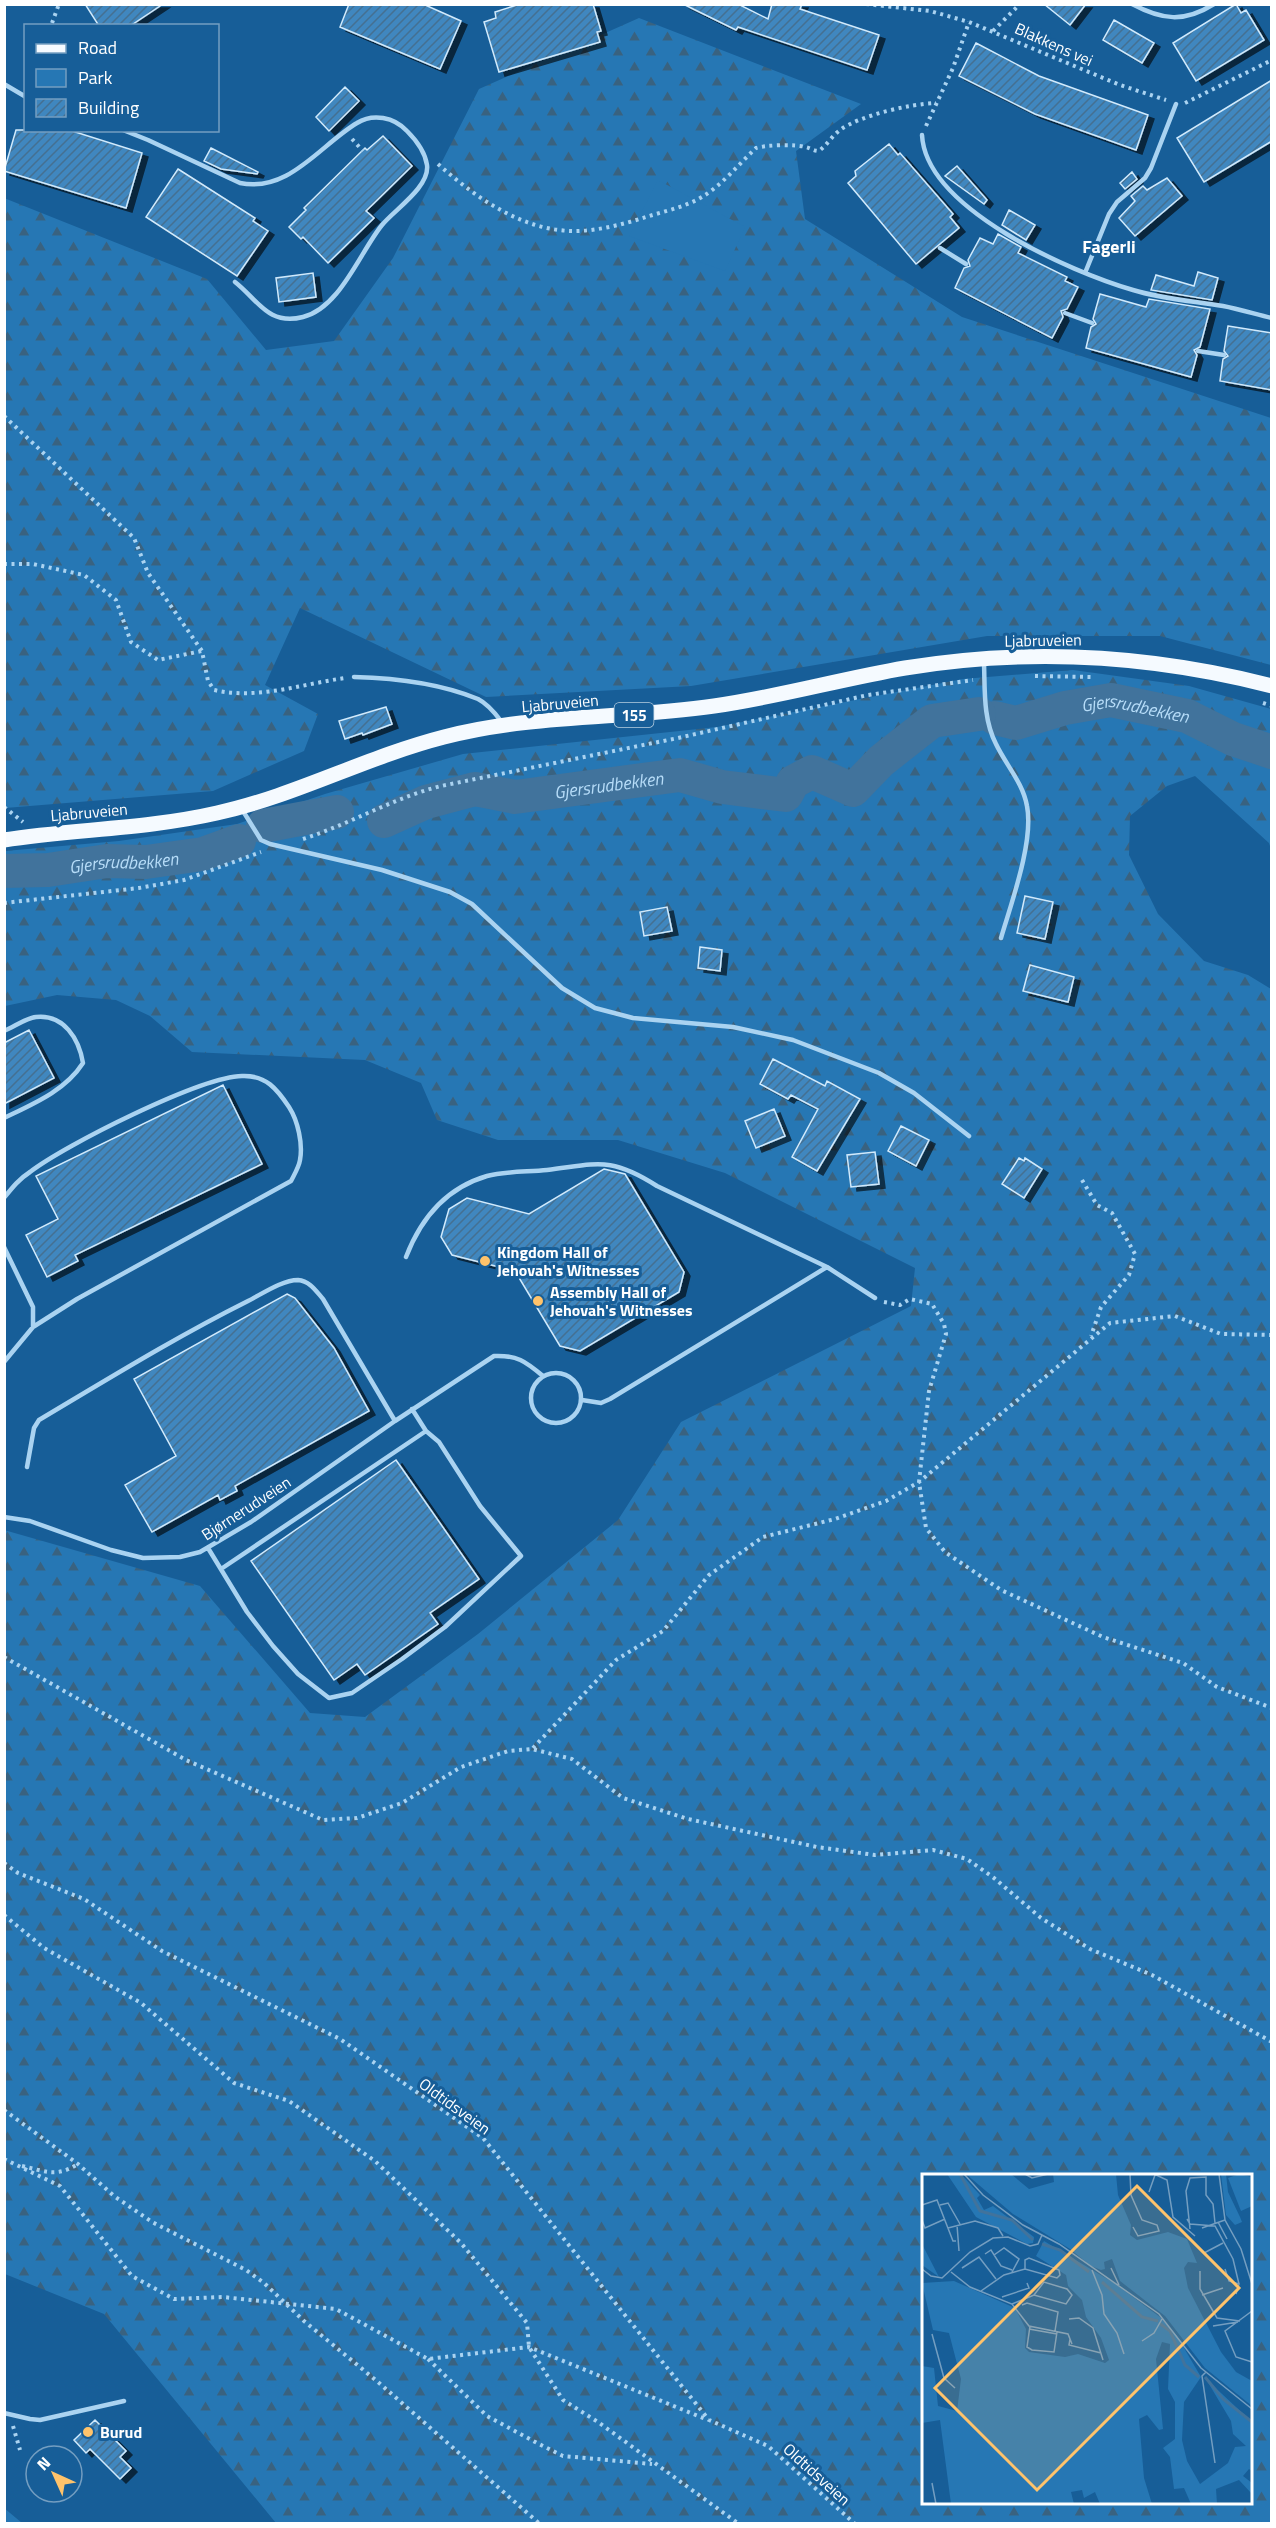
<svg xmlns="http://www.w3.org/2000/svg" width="1276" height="2528" font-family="'Titillium Web',sans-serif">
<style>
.forest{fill:url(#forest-firs);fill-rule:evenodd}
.park{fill:#2677b4}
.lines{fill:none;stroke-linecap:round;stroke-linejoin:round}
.river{stroke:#41739c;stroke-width:34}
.building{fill:url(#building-hatch);stroke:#d1eafc;stroke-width:1.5;filter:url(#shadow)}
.path{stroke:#aad3f1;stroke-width:4;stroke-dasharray:3 4.5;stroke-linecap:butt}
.service{stroke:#aad3f1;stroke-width:4.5}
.primary{stroke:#f5faff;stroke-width:15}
.poi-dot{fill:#ffc36b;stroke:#175e98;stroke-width:2}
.labels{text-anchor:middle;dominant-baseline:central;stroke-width:6;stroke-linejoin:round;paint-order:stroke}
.shield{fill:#175e98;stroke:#b9cfe0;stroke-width:1.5}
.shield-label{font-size:15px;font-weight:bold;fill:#fff}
.street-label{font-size:16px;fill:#fff;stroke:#175e98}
.poi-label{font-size:16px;font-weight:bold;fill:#fff;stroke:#175e98;text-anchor:start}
.neighbourhood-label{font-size:18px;font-weight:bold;fill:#fff;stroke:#175e98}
.water-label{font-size:18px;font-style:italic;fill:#b6dcf8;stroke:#175e98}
.inset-river{fill:none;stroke:#41739c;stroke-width:3}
.inset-road{fill:none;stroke:#749ec1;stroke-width:1.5}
.view{fill:#ffc36b;fill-opacity:0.15;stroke:#ffc36b;stroke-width:3}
.inset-edge{fill:none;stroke:#fff;stroke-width:3}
</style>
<defs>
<pattern id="forest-firs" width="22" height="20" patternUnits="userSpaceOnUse" patternTransform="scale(1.5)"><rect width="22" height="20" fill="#2677b4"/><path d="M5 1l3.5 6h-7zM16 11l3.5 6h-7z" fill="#396280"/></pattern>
<pattern id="building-hatch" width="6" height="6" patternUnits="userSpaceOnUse" patternTransform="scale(1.5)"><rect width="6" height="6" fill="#3f87bf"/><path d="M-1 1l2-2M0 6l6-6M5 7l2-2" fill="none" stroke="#446f91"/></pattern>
<filter id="shadow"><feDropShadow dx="6" dy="4" stdDeviation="0" flood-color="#0009"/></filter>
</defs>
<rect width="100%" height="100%" fill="#175e98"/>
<!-- forest -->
<path class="forest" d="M 639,18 L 861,104 L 796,151 L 805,219 L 962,317 L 1271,418 L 1271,665 L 1160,636 L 987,636 L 691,686 L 486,697 L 300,608 L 265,685 L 318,714 L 304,751 L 213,791 L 5,808 L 4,198 L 207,279 L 266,350 L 334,341 L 393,258 L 479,89 Z
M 1073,670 L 1189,686 L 1271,709 L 1271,849 L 1269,843 L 1195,776 L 1167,786 L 1130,816 L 1129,855 L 1158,914 L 1204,961 L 1248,975 L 1271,989 L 1271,2523 L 276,2523 L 104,2314 L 5,2274 L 4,1530 L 200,1586 L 310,1713 L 365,1717 L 478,1634 L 618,1520 L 681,1422 L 911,1306 L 915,1268 L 725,1173 L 618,1140 L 498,1140 L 437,1120 L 421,1083 L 365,1060 L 192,1052 L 150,1016 L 116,1000 L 57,995 L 5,1006 L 5,851 L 119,841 L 237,824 L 325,794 L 463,754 L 717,727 L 963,679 ZM 924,2176 L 1250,2176 L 1250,2502 L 924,2502 Z
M 4,2508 L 22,2523 L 5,2523 Z"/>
<!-- park -->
<path class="park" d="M 658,180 L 745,227 L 725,271 L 629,236 Z"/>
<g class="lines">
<!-- river -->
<g class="river">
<path id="s1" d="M 995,718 L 1016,723 L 1065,708 L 1111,700 L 1187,716 L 1233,739 L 1272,752"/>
<path id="s2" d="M 384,821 L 426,802 L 475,789 L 515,797 L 680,775 L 722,787 L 786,795 L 793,782 L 812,772 L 853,790 L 881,761 L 932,721 L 979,714"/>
<path d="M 263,826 L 337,812"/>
<path id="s3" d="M 4,871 L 48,870 L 107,861 L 146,862 L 203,854 L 239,841"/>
</g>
</g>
<!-- building -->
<path class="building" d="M 85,4 L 163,4 L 130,26 L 99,26 Z
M 349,4 L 423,4 L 461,21 L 440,69 L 340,27 Z
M 520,4 L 593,4 L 601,31 L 597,32 L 600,42 L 499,72 L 484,22 L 496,18 L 495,12 Z
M 683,4 L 738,4 L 768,19 L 772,4 L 802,4 L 800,9 L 879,35 L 867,70 L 738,27 L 736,30 Z
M 1044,4 L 1086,4 L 1070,25 Z
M 1236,4 L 1241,13 L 1246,10 L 1264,40 L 1196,81 L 1173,43 Z
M 1114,20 L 1154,43 L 1142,63 L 1103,40 Z
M 976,43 L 1039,76 L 1148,115 L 1136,150 L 1035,114 L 959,76 Z
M 1272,80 L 1272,141 L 1204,182 L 1177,138 Z
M 345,87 L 359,101 L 329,131 L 316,117 Z
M 16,130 L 69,130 L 142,153 L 126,208 L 4,171 Z
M 383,136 L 412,166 L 366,211 L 374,218 L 328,263 L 303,237 L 301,239 L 289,227 L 306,210 L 304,208 L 365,148 L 367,150 Z
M 889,144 L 898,155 L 900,153 L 953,214 L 950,217 L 959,228 L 916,264 L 848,183 L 856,176 L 855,171 Z
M 211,148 L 258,172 L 257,174 L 221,169 L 204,161 Z
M 957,166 L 987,200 L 984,204 L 945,176 Z
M 178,169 L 255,218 L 253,221 L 268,231 L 237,276 L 146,217 Z
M 1132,172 L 1137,179 L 1125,189 L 1120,183 Z
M 1167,178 L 1182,196 L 1135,236 L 1119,218 L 1135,201 L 1131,196 L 1143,186 L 1147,190 Z
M 1009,210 L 1035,225 L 1026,240 L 1002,225 Z
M 998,234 L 1021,247 L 1018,253 L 1067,277 L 1065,281 L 1078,287 L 1067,309 L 1061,311 L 1063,317 L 1052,338 L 955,288 L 964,268 L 970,266 L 968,260 L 980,238 L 993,244 Z
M 1198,272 L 1218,278 L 1212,300 L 1151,290 L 1156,275 L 1194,286 Z
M 313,273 L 316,297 L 279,302 L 276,278 Z
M 1100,294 L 1146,307 L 1149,299 L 1210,309 L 1200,347 L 1194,350 L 1197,355 L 1191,377 L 1086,348 L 1091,327 L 1096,324 L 1093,319 Z
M 1228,326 L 1272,333 L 1272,390 L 1220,381 L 1223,359 L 1228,356 L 1224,351 Z
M 386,707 L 392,724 L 363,735 L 362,733 L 345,739 L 339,721 Z
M 1025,896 L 1053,902 L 1045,939 L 1017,933 Z
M 667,907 L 672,931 L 644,936 L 640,912 Z
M 700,947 L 722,950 L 720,971 L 698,968 Z
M 1030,965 L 1074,977 L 1068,1002 L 1023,991 Z
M 29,1030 L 54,1078 L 4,1104 L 4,1043 Z
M 773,1059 L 825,1086 L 827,1081 L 860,1099 L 817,1171 L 792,1157 L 818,1109 L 791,1095 L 788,1099 L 760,1084 Z
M 223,1085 L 262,1164 L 75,1255 L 78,1261 L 47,1277 L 26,1235 L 58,1219 L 36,1176 Z
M 774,1109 L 785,1136 L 756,1148 L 745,1121 Z
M 901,1126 L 929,1140 L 916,1166 L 888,1151 Z
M 875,1152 L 879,1184 L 851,1187 L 847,1155 Z
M 1019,1158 L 1024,1161 L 1025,1158 L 1042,1169 L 1024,1198 L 1002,1184 Z
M 604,1169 L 625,1174 L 684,1272 L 679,1292 L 580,1351 L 560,1346 L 515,1271 L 452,1255 L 441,1237 L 449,1209 L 467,1198 L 529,1214 Z
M 287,1294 L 295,1298 L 334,1348 L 369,1411 L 235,1486 L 237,1491 L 220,1500 L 218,1495 L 152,1532 L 125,1485 L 176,1456 L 134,1379 Z
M 396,1460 L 479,1579 L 430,1613 L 438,1624 L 365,1675 L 357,1664 L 334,1680 L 251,1561 Z
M 95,2420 L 126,2451 L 120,2457 L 131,2468 L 120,2479 L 90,2449 L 86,2453 L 74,2440 Z"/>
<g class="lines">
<!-- path -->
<path class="path" d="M 866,4 L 930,11 L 969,22 L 1120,85 L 1166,100
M 52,23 L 59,4
M 993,31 L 1020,4
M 1185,103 L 1272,60
M 926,126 L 953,68 L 969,22
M 352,139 L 363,151
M 438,164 C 475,197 522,231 574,231 C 598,231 624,224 646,217 C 665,211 685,207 702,197 C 722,185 739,164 756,148 C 765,145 796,144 805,147 C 811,148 813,151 819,151 C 827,145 832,136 840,130 C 861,115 910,104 936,103
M 4,416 L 134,538 L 148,573 L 202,651 L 208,681 L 214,690 C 257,700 302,684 345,678
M 4,564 L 33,564 L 84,575 L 116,600 L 131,642 L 158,660 L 202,651
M 1035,676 L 1093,677
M 1263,703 L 1272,706
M 4,807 L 23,822
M 303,839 C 350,824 393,798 441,786 L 678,738 L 868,695 L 973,680
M 4,903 L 139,888 L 184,880 L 261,852
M 1082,1180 L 1097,1205 L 1112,1213 L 1135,1254 L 1129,1275 L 1101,1307 L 1091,1336
M 884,1302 L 900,1305 L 910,1299 L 932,1304 L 944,1324 L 946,1334 L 929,1391 L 919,1482 L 926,1528 L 945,1552 L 1001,1590 L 1103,1637 L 1183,1663 L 1217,1687 L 1272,1708
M 4,1657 L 186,1760 L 323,1820 L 357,1818 L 402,1803 L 461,1767 L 508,1751 L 532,1749 L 572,1759 L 623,1798 L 688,1819 L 817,1847 L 875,1855 L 933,1850 L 967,1859 L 994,1878 L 1041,1918 L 1090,1949 L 1152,1975 L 1272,2042
M 533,1748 L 616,1660 L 663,1631 L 709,1575 L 763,1537 L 835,1519 L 886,1501 L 919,1482 L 1110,1323 L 1175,1316 L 1221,1334 L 1272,1335
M 4,1863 L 18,1873 L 84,1899 L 162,1951 L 340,2039 L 483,2138 L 709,2420 L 768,2446 L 855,2524
M 4,1915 L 44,1948 L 141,2003 L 234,2083 L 289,2101 L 375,2161 L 461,2243 L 527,2323 L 529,2347 L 563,2400 L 598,2422 L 739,2524
M 4,2110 L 78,2164 L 114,2196 L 152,2222 L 246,2270 L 264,2283 L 304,2321 L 378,2382 L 540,2524
M 4,2159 L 60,2186 L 132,2276 L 174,2299 L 223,2297 L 336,2309 L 428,2359 L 529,2347 L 708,2420
M 22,2166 C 45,2171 56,2178 78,2164
M 428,2359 L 487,2416 L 537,2443 L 563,2456 L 652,2464
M 13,2426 L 20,2450"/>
<!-- service -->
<path class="service" d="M 1132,4 C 1162,20 1184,23 1214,4
M 4,84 L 26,97
M 123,130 L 148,140 L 240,183 C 289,193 320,145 357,123 C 373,113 394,117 407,131 C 416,140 425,151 427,165 C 430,187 394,210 382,225 C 360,252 340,308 303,317 C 268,326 258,300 235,282
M 922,135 C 926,209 1071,272 1133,290 C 1162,299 1193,301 1223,306 C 1239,309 1255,314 1272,318
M 940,248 L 966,264
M 1085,273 L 1109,214 L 1117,202 L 1145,178 L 1151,168 L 1176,104
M 1065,313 L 1092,323
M 1198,351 L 1224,355
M 984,663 C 985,690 983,719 996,744 C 1006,765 1023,783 1027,806 C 1034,841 1011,904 1001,938
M 354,677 C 395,678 439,683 478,699 C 488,704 495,713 501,721
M 243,811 L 261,840 L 270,844 L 382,870 L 450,892 L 472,904 L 562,988 L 595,1008 L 633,1018 L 733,1027 L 793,1040 L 879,1073 L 914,1093 L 969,1136
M 4,1031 C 14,1027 26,1018 36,1017 C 64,1014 79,1039 83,1063 C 65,1091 33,1104 4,1118
M 4,1198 C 12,1188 19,1179 30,1172 C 65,1145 200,1077 242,1076 C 266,1075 277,1089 289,1107 C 298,1121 303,1144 300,1160 C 299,1167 294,1175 291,1181 L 77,1299 L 33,1327 L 4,1362
M 4,1247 L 33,1307 L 33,1327
M 406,1257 C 421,1218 446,1188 487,1176 C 506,1171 528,1172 547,1170 C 598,1164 610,1156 657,1186 L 827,1267 L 875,1298
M531 1398a25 25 0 1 1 50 0a25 25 0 1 1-50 0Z
M 582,1400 L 601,1403 L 610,1399 L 827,1267
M 27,1467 L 34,1428 L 39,1420 C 108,1379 176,1337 248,1301 C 262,1294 282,1280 298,1280 C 310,1281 316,1291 323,1299 L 395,1421
M 4,1517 L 30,1521 L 111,1550 L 143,1558 L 180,1557 L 200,1552 L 251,1522 L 395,1421 L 494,1356 C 517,1355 525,1361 543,1376
M 208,1548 L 247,1612 L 273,1646 L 298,1674 L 329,1698 L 352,1693 L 402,1659 L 445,1627 L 521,1556 L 480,1506 L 439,1442 L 426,1431 L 412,1409
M 221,1569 L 426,1431
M 4,2413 L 30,2419 L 40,2420 L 124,2401"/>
<!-- primary -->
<path class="primary" d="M 4,840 C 75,829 147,829 217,813 C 295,796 366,757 444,737 C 531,714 625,719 714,706 C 778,697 841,679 905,668 C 1027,648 1152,655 1272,686"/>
</g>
<!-- markers -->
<g class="poi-dot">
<circle cx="485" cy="1261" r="6"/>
<circle cx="538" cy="1301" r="6"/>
<circle cx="88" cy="2432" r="6"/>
</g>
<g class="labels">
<!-- shield labels -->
<rect class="shield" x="614.5" y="703" width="39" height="24" rx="4.5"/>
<g class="shield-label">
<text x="634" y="715">155</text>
</g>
<!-- street labels -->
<g class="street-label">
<text transform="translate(1054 44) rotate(24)">Blakkens vei</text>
<text transform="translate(1043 640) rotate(-1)">Ljabruveien</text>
<text transform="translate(560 703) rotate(-5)">Ljabruveien</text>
<text transform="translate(89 812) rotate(-5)">Ljabruveien</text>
<text transform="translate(246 1508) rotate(-33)">Bjørnerudveien</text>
<text transform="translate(455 2106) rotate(36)">Oldtidsveien</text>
<text transform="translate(817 2474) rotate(42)">Oldtidsveien</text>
</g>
<!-- poi labels -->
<g class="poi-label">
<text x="497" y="1252">Kingdom Hall of<tspan x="497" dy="18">Jehovah's Witnesses</tspan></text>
<text x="550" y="1292">Assembly Hall of<tspan x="550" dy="18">Jehovah's Witnesses</tspan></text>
<text x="100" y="2432">Burud</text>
</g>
<!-- neighbourhood labels -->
<g class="neighbourhood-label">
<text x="1109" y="246">Fagerli</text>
</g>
<!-- water labels -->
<g class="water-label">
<text stroke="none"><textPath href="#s1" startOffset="144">Gjersrudbekken</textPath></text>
<text stroke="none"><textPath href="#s2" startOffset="232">Gjersrudbekken</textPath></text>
<text stroke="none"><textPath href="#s3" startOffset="120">Gjersrudbekken</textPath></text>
</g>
</g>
<!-- overview -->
<g transform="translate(922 2174)">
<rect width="330" height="330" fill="#175e98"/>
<path d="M 25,0 L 39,0 L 58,21 L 55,24 L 62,36 L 71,32 L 112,63 L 111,69 L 105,70 L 54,43 ZM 44,0 L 89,0 L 107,15 L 132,8 L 131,0 L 194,0 L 196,21 L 209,51 L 208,61 L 215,66 L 246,58 L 265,65 L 275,89 L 266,88 L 262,94 L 266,114 L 299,178 L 314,198 L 330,207 L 330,232 L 283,194 L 243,142 L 198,107 L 190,85 L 182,88 L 183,95 L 179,96 L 169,92 L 148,75 L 91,40 ZM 299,0 L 304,0 L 306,18 L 318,43 L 320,48 L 313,51 L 304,41 ZM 0,67 L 1,72 L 17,103 L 0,91 ZM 122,67 L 192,109 L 238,143 L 255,162 L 279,203 L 262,228 L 260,266 L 265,287 L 278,310 L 306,289 L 313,273 L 324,272 L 311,260 L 309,247 L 284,205 L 330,248 L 330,297 L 327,295 L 321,302 L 330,309 L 330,320 L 317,306 L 294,315 L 295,330 L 269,330 L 262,314 L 252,315 L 248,283 L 241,274 L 253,265 L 253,228 L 246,215 L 248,170 L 240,168 L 234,185 L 241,255 L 237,256 L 225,241 L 217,245 L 222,304 L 230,330 L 178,330 L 173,318 L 162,324 L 160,316 L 149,318 L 152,330 L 29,330 L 18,246 L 0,249 L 0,192 L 12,194 L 16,232 L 35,237 L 39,205 L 27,159 L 11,156 L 0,109 L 32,107 L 93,134 L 104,155 L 103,174 L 107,178 L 143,183 L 156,180 L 183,189 L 187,186 L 179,164 L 164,143 L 160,126 L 146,112 L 144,101 L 114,82 Z" fill="#2677b4"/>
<path d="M 317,0 L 330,3 L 330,32 L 319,37 L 306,4 Z" fill="#2677b4"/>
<path class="inset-river" d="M 38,0 L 58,37 L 90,46 L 111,66M 120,70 L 138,76 L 167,98M 180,108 L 220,143 L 236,147M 237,149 L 248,157 L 263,191 L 277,203M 283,203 L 301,225 L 330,248"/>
<path class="inset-road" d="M 42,0 L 61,21 L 101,51 L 137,70 L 237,140 L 279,194 L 330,235M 103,0 L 110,4 L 126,0M 208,0 L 209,21 L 220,46 L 235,51 L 237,57 L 216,62 L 211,53M 232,0 L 245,6 L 251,43 L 273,62M 297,0 L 303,46 L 319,75 L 330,110M 227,18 L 233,1M 0,31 L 15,26 L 31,67 L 34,67M 18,31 L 26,29 L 38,50M 265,45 L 268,50 L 293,52 L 311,85 L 317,110M 0,46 L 3,54 L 23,45M 296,48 L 305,65M 35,51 L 37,77M 26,54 L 53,47 L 76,54 L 81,62M 280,54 L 303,46M 268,55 L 264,17 L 268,4 L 284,3 L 284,21 L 291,30 L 293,49M 282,79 L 301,69M 63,80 L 69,76 L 79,92 L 90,96M 72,81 L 82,74 L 97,85 L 90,98M 40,94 L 57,83 L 74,105M 189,94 L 197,111M 0,95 L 9,102 L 20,104 L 48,78 L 71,64 L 86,63 L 108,72 L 116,70 L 120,61M 303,95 L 307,107 L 317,110 L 314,120M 170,96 L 180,121 L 182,140 L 195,159 L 202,180M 278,97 L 278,115 L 295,144 L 318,147M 29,98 L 48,113 L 90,130 L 107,152 L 146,160 L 150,170M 59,117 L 82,101 L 103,95 L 135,104 L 138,101 L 137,96 L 107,84 L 103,86 L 103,95M 280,121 L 301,114M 80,123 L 107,114 L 105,109M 90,130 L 112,121 L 144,130 L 150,121 L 145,115 L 122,108 L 112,121M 100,131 L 105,129 L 136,138 L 133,157M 330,137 L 303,157 L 314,183 L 330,188M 147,145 L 157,144 L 171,154 L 181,186M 108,152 L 105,173 L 110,176 L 132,178 L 135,158M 291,152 L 316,148M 107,155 L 135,160M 10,160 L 22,204 L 33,214M 148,165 L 147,171 L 179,179M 220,167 L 232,159 L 240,145M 284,198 L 280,202 L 293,289M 10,309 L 14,330"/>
<path class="view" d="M 215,12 L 317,114 L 115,316 L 13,214 Z"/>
<rect width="330" height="330" class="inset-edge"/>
</g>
<!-- border -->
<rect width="1276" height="2528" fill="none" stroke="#ffffff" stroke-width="12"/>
<!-- legend -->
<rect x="24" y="24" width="195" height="108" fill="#175e98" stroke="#749ec1" stroke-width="1.5"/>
<rect x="36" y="44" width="30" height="9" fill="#f5faff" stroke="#749ec1" stroke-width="1.5"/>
<text x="78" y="54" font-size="18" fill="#ffffff">Road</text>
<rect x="36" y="69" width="30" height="18" fill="#2677b4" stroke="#749ec1" stroke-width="1.5"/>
<text x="78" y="84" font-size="18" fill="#ffffff">Park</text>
<rect x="36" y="99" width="30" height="18" fill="url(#building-hatch)" stroke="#749ec1" stroke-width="1.5"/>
<text x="78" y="114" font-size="18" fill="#ffffff">Building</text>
<!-- north arrow -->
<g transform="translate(54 2474) rotate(315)"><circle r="28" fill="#175e98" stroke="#749ec1" stroke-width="1.5"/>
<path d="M0-4.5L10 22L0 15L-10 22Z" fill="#ffc36b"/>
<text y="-9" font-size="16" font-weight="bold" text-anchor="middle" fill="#ffffff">N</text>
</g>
</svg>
